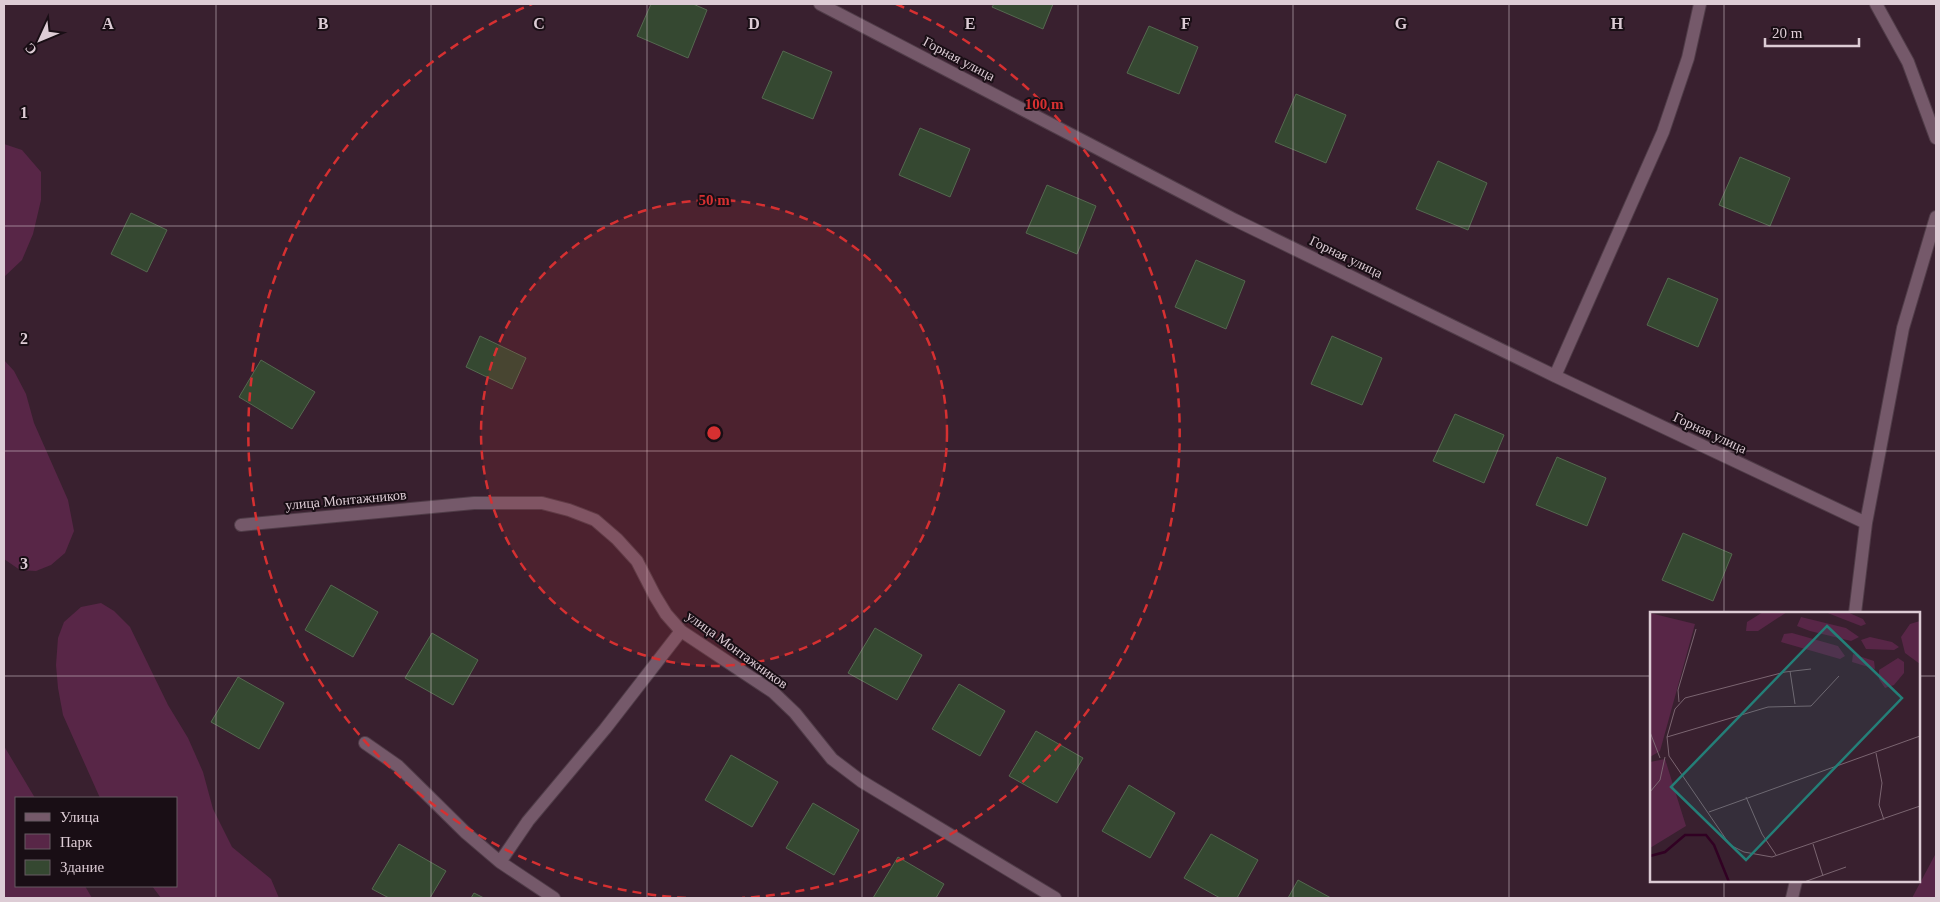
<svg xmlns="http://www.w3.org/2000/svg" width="1940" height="902" font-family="'Times New Roman',serif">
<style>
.green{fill:#582647}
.building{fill:#354831;stroke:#556850}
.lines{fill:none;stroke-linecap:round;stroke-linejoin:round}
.minor-casing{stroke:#503c48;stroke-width:14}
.minor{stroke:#75596a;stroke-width:12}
.grid{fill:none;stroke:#ddccd5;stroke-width:1;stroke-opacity:0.55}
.ring{fill:none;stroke:#d63031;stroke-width:2.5;stroke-dasharray:9 6}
.labels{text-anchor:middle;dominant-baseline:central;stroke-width:4;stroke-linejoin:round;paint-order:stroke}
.street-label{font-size:14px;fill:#ddccd5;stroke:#190e15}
.inset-river{fill:none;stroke:#310123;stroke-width:2.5}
.inset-road{fill:none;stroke:#7b6571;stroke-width:1}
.view{fill:#247f78;fill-opacity:0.15;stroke:#247f78;stroke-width:2.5}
.inset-edge{fill:none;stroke:#ddccd5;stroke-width:2.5}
.grid-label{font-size:16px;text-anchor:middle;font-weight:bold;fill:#ddccd5;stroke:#190e15;stroke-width:4;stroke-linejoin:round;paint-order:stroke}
.centre{fill:#d63031;stroke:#190e15;stroke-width:2.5}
.ring-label{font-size:15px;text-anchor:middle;font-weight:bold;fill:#d63031;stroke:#190e15;stroke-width:4;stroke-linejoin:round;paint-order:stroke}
</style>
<rect width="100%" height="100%" fill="#39202f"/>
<!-- green -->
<path class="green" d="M 4,144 L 22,150 L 41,172 L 41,200 L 33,234 L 22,260 L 4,277 Z
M 4,360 L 14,371 L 26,394 L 34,423 L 68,500 L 74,531 L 65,553 L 51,565 L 36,571 L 20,570 L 4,559 Z
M 101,603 L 114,611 L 130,627 L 168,705 L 188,738 L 203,772 L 213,809 L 232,847 L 271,879 L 279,898 L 161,898 L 152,886 L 176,886 L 176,798 L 100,798 L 63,715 L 58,688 L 56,665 L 58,638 L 64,622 L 81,607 Z
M 4,746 L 35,798 L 16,798 L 16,886 L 85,886 L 92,898 L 4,898 Z
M 1936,853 L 1936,898 L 1912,898 Z"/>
<!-- building -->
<path class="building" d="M 651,4 L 693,4 L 707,10 L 688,58 L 637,36 Z
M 994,4 L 1053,4 L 1043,29 L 992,7 Z
M 1149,26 L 1198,47 L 1179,94 L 1127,73 Z
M 783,51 L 832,72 L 813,119 L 762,98 Z
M 1296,94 L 1346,115 L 1326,163 L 1275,142 Z
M 920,128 L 970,149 L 950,197 L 899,175 Z
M 1740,157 L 1790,178 L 1770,226 L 1719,205 Z
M 1438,161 L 1487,183 L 1468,230 L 1416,209 Z
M 1047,185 L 1096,206 L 1077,254 L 1026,233 Z
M 131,213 L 167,230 L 147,272 L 111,254 Z
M 1196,260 L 1245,281 L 1226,329 L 1175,307 Z
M 1668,278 L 1718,299 L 1698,347 L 1647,325 Z
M 480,336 L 526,358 L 512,389 L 466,367 Z
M 1332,336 L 1382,358 L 1362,405 L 1311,384 Z
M 261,360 L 315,392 L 292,429 L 239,397 Z
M 1455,414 L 1504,435 L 1484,483 L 1433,461 Z
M 1557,457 L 1606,478 L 1587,526 L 1536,505 Z
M 1683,533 L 1732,554 L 1713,601 L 1662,580 Z
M 331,585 L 378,612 L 353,657 L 305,630 Z
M 875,628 L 922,655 L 897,700 L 848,673 Z
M 432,633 L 478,660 L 453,705 L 405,678 Z
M 238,677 L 284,703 L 259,749 L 211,722 Z
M 959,684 L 1005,711 L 980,756 L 932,729 Z
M 1036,731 L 1083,758 L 1057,803 L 1009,776 Z
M 731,755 L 778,782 L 752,827 L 705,800 Z
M 1129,785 L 1175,813 L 1150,858 L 1102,831 Z
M 813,803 L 859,830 L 834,875 L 786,848 Z
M 1211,834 L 1258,860 L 1237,898 L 1220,898 L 1184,878 Z
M 399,844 L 446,871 L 430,898 L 389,898 L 372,889 Z
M 898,857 L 944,884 L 936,898 L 873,898 Z
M 1298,880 L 1331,898 L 1288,898 Z
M 474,893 L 484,898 L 471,898 Z"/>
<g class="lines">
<defs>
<path id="minor" d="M 820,4 L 1235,220 L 1555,376 L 1866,523
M 1876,4 L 1908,62 L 1936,138
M 1555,376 L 1663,132 L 1688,58 L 1700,4
M 241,525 L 474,503 L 542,503 L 569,510 L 595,520 L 617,539 L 637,561 L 655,596 L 666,614 L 681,631 L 773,692 L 795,713 L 832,759 L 861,781 L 1055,898
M 1855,613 L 1866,523 L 1903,328 L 1936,217
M 365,743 L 398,766 L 466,833 L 500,862 L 554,898
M 500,862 L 528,821 L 605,729 L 681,631
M 1792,898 L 1796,881"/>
</defs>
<!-- minor casing -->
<use href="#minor" class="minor-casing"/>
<!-- minor -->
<use href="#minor" class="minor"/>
</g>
<!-- grid -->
<path class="grid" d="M 216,4 L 216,898M 431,4 L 431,898M 647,4 L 647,898M 862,4 L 862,898M 1078,4 L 1078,898M 1293,4 L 1293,898M 1509,4 L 1509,898M 1724,4 L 1724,613M 4,226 L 1936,226M 4,451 L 1936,451M 4,676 L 1651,676M 1919,676 L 1936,676M 1724,881 L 1724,898"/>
<!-- distance rings -->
<circle cx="714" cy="433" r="233" fill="#d63031" fill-opacity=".12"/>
<g class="ring">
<circle cx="714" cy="433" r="233"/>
<path d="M686 898A466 466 0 0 1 532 4M896 4A466 466 0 0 1 742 898"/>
</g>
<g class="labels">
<!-- street labels -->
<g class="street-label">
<text transform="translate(959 59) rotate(28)">Горная улица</text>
<text transform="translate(1346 257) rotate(26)">Горная улица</text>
<text transform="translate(1710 433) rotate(25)">Горная улица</text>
<text transform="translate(346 500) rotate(-5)">улица Монтажников</text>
<text transform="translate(737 650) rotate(36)">улица Монтажников</text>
</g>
</g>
<!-- overview -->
<g transform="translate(1650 612)">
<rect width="270" height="270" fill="#39202f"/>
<path d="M 113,0 L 137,0 L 108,19 L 96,19 L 97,10 ZM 175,0 L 197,0 L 213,7 L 216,12 L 211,14 ZM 0,1 L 45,12 L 10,139 L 0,145 ZM 151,5 L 196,16 L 209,25 L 201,29 L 160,19 L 147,14 ZM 270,9 L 270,52 L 255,41 L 251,25 L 260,12 ZM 142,21 L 188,34 L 195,44 L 190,47 L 131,30 L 134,22 ZM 220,25 L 242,30 L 249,35 L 244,38 L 216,37 L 211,28 ZM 203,42 L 224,49 L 225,57 L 202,50 ZM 248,46 L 254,50 L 254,61 L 244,73 L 235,76 L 229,67 L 229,58 ZM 15,147 L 36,214 L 0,236 L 0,150 Z" fill="#582647"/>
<path class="inset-river" d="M 0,244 L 15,240 L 35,223 L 56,223 L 64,233 L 79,270"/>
<path class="inset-road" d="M 161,57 L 135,60 L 35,86 L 25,97 L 17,125 L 118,95 L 161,94 L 189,64M 140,59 L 145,92M 29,90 L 28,78 L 46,17M 0,120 L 10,146M 17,125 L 19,144 L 80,233 L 94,240 L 122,245 L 270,194M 226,141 L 232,171 L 229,193 L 234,208M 0,180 L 10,168 L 15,145M 96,185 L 112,222 L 126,243M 59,200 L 270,124M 163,232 L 173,264M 154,270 L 196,255"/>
<path class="view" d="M 177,14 L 252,86 L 96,248 L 21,175 Z"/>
<rect width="270" height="270" class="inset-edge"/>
</g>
<g class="grid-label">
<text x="108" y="29">A</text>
<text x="323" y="29">B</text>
<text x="539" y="29">C</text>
<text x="754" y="29">D</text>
<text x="970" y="29">E</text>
<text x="1186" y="29">F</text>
<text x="1401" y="29">G</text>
<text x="1617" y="29">H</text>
<text x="24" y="118">1</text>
<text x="24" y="344">2</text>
<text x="24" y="569">3</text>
</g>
<circle cx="714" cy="433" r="8" class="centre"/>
<g class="ring-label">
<text x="1044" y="109">100 m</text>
<text x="714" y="205">50 m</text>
</g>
<!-- border -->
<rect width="1940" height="902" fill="none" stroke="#ddccd5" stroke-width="10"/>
<!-- legend -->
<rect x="15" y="797" width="162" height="90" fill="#190e15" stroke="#675a62"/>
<rect x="25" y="813" width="25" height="8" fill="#75596a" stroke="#675a62"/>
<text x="60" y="822" font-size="15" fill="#ddccd5">Улица</text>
<rect x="25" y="834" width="25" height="15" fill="#582647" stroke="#675a62"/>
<text x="60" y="847" font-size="15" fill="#ddccd5">Парк</text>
<rect x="25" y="860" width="25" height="15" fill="#354831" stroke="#675a62"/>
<text x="60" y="872" font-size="15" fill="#ddccd5">Здание</text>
<!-- north arrow -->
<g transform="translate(40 40) rotate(226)" stroke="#190e15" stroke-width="4" paint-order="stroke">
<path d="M0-4L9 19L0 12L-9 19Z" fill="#ddccd5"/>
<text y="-8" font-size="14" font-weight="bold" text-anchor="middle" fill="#ddccd5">С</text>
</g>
<!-- scale -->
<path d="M1765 38v8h94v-8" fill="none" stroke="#ddccd5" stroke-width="2.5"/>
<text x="1772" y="38" font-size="15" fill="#ddccd5" stroke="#190e15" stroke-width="4" paint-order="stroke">20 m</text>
</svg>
